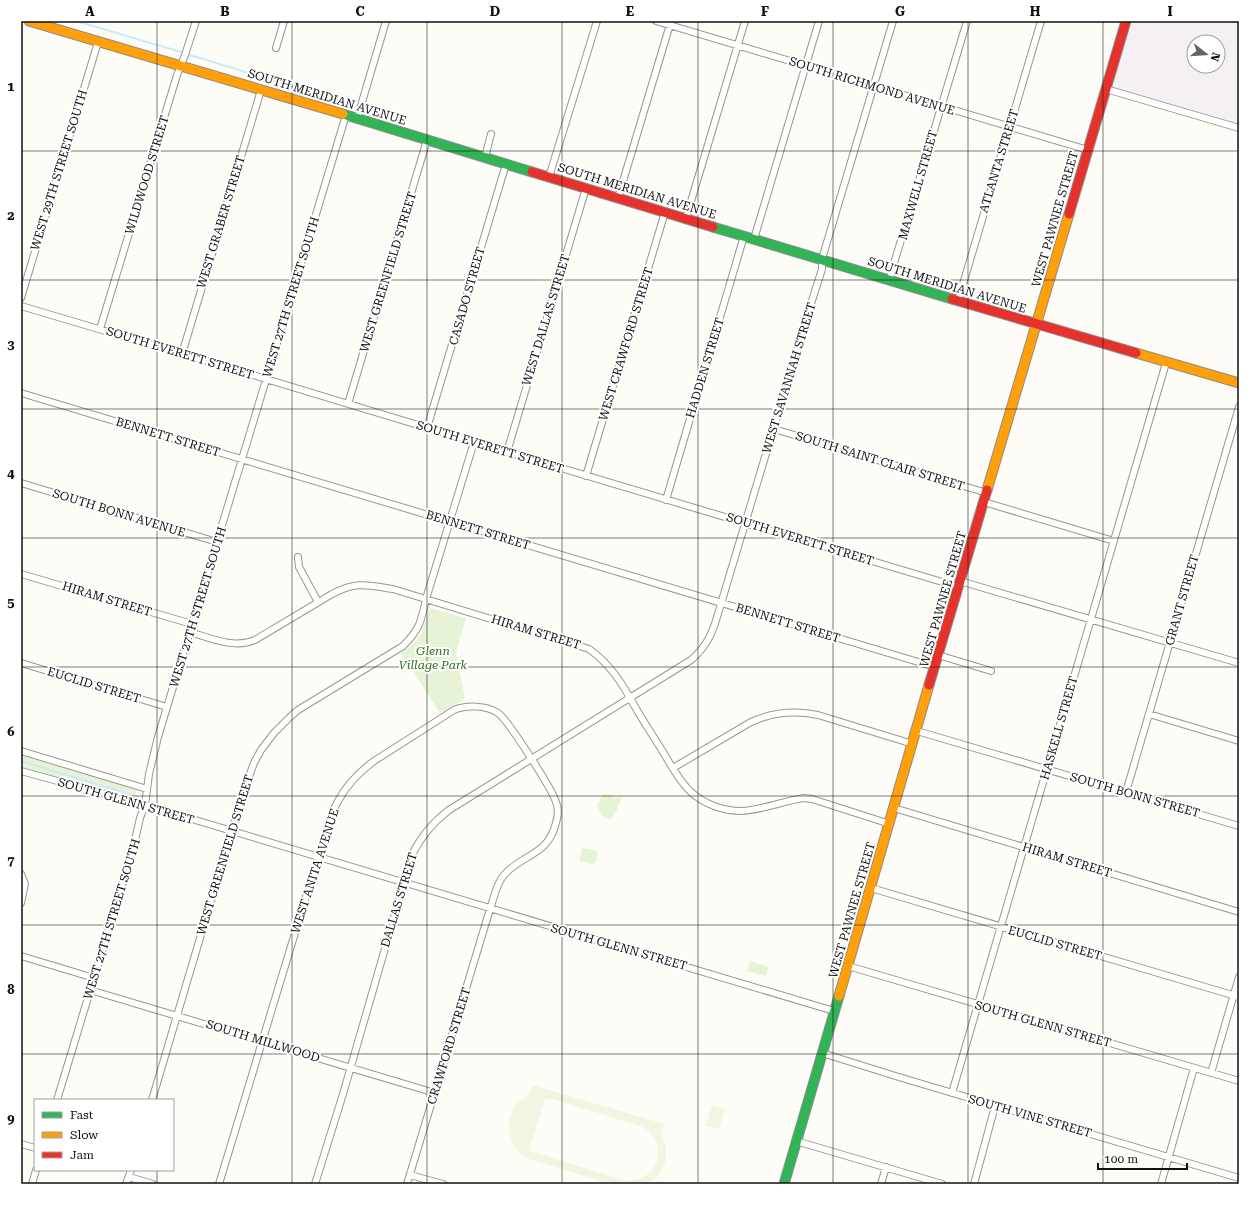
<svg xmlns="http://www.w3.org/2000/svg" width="1260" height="1205" font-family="'Roboto Serif',serif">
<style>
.industrial{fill:#f5f0f3;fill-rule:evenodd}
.green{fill:#e7f3d7}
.pitch{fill:#f0f6e1;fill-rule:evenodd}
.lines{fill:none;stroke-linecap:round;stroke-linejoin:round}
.stream{stroke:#cde8f7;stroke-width:2}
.street-casing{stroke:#979795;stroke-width:8}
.fast-casing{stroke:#8e8d8b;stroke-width:11}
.slow-casing{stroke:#8e8d8b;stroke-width:11}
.jam-casing{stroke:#8e8d8b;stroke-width:11}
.street{stroke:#fffffe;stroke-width:6}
.fast{stroke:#30b455;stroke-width:9}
.slow{stroke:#ff9f0a;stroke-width:9}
.jam{stroke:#e5322d;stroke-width:9}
.grid{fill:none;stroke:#111;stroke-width:1;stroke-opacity:0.55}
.labels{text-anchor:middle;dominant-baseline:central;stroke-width:4;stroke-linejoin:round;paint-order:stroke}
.street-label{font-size:12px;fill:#111;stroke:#fff}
.park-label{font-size:12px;font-style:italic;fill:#2f6b1f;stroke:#fff}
.neatline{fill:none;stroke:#111;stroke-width:1.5}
.grid-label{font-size:13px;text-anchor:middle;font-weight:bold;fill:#111}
</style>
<rect width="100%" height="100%" fill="#fdfcf7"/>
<!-- industrial -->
<path class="industrial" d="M 1127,21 L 1239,21 L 1239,128 L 1106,89 ZM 1194,42 L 1218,42 L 1218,66 L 1194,66 Z"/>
<!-- green -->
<path class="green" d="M 430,608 L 466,618 L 456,653 L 465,699 L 440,713 L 401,653 L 415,643 L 422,632 Z
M 21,755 L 134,789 L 136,791 L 136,795 L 135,799 L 131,800 L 21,768 Z
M 603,794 L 612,795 L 614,799 L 618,797 L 622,799 L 620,803 L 617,805 L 618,808 L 610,820 L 601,815 L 597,805 Z
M 582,848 L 583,848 L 598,851 L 596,862 L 592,864 L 579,861 Z
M 750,961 L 769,967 L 766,976 L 747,971 Z"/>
<!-- pitch -->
<path class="pitch" d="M 532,1085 L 664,1124 L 661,1134 L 666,1148 L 666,1160 L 661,1171 L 658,1176 L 648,1184 L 611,1184 L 529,1159 C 509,1148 502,1123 517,1104 C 520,1100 527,1098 529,1094 C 531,1092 531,1088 532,1085 ZM 545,1099 L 553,1099 L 643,1127 C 670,1144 659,1181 627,1181 L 533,1152 L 529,1150 Z
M 712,1105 L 725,1109 L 719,1129 L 706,1126 Z"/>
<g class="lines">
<!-- stream -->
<path class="stream" d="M 76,21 L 181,52
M 190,55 L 346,103 L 351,103
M 21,761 L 129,794"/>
<defs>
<path id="street" d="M 656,21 L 1088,150
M 276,48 L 284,21
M 1106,89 L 1239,128
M 357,119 L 386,21
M 485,157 L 491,134
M 549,177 L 597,21
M 618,198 L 671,21
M 686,218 L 745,21
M 754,239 L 819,21
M 889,280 L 967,21
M 21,298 L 98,42
M 958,301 L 1041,21
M 21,306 L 210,362 L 474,442 L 959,587
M 100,329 L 177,75 L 185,55 L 196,21
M 182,354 L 261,90
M 21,393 L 935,667
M 348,404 L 427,140
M 427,428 L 506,164
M 774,429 L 987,493
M 507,452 L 586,188
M 586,476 L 665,212
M 21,483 L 217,542
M 666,500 L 744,236
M 984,502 L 1114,541
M 298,557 L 299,567 L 318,602
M 21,574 L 192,624
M 960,581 L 1239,663
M 190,632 C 210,638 234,649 255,640 L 332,594 C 357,581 366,585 393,589 L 589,649 C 610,664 622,683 634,705 C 644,723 656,740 666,757 C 673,769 681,783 691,792 C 704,804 723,811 741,811 C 762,810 783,801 804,798 L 812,799 L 890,824
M 938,655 L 991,671
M 21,663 L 167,707
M 1149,714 L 1239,741
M 917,731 L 1239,826
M 21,751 L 147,789
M 673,768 L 751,722 C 773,712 794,710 818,715 L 913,744
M 21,771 L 145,805 L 834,1011
M 1126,792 L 1239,407
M 894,808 L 1239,912
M 21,874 L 25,884 L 21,903
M 871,888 L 1239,997
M 21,956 L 94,978
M 848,966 L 1239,1081
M 90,990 L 435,1093
M 822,1053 L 902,1078 L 1239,1178
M 1211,1073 L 1239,977
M 952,1093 L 1166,363
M 57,1100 L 133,849 L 140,818 L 145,805 L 149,774 L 158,737 L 346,115
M 152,1100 L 243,793 L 254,763 L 261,750 L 274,733 L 290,717 L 298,710 L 403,646 C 420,629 421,622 426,599 L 474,442
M 796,1141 L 942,1184
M 21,1144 L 35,1148
M 410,1175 L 443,1184
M 129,1177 L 153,1184
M 32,1184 L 36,1170
M 126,1184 L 131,1170
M 219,1184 L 318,857 C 331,815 336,789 374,761 L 454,710 C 466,705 486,705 498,713 C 508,720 552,789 556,802 C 559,809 558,816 556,823 C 548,856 522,854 504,875 C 496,884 494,898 490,909 L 407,1184
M 315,1184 L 343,1094 L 412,855 C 421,836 432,823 449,810 L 691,660 C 705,648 712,635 717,617 L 810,307 L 822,269 L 822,259 L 893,21
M 881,1184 L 886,1167
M 974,1184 L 995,1106
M 1161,1184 L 1194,1068"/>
<path id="fast" d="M 343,114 L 532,172
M 713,227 L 952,299
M 784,1184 L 839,996"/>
<path id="slow" d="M 29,21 L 343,114
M 1136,353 L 1239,383
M 987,490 L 1069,214
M 839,996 L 929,685"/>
<path id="jam" d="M 532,172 L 713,227
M 1069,214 L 1126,21
M 952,299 L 1136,353
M 929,685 L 987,490"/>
</defs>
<!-- street casing -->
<use href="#street" class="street-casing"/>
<!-- fast casing -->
<use href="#fast" class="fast-casing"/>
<!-- slow casing -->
<use href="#slow" class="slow-casing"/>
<!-- jam casing -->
<use href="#jam" class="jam-casing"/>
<!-- street -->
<use href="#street" class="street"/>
<!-- fast -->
<use href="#fast" class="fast"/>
<!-- slow -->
<use href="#slow" class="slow"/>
<!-- jam -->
<use href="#jam" class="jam"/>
</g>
<!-- grid -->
<path class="grid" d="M 157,21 L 157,1100M 292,21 L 292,1184M 427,21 L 427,1184M 562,21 L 562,1184M 698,21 L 698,1184M 833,21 L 833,1184M 968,21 L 968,1184M 1103,21 L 1103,1184M 21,151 L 1239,151M 21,280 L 1239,280M 21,409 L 1239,409M 21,538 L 1239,538M 21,667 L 1239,667M 21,796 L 1239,796M 21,925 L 1239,925M 21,1054 L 1239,1054M 157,1170 L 157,1184"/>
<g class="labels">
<!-- street labels -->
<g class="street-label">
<text transform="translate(872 86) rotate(17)">SOUTH RICHMOND AVENUE</text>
<text transform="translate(327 97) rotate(17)">SOUTH MERIDIAN AVENUE</text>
<text transform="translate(999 161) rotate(-73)">ATLANTA STREET</text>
<text transform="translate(59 170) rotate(-73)">WEST 29TH STREET SOUTH</text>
<text transform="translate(147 175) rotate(-73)">WILDWOOD STREET</text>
<text transform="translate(918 185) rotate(-74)">MAXWELL STREET</text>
<text transform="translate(637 191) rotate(17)">SOUTH MERIDIAN AVENUE</text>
<text transform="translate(1055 219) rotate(-74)">WEST PAWNEE STREET</text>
<text transform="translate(221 222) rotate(-73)">WEST GRABER STREET</text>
<text transform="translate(388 272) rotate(-73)">WEST GREENFIELD STREET</text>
<text transform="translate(947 285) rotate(17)">SOUTH MERIDIAN AVENUE</text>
<text transform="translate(467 296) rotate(-74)">CASADO STREET</text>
<text transform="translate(291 297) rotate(-73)">WEST 27TH STREET SOUTH</text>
<text transform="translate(546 320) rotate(-73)">WEST DALLAS STREET</text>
<text transform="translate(626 344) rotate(-73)">WEST CRAWFORD STREET</text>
<text transform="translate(180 353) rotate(17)">SOUTH EVERETT STREET</text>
<text transform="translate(705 368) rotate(-73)">HADDEN STREET</text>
<text transform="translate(789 378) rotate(-73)">WEST SAVANNAH STREET</text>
<text transform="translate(168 437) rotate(17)">BENNETT STREET</text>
<text transform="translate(490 447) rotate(17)">SOUTH EVERETT STREET</text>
<text transform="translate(880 461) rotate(17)">SOUTH SAINT CLAIR STREET</text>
<text transform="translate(119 513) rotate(17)">SOUTH BONN AVENUE</text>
<text transform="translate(478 530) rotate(17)">BENNETT STREET</text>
<text transform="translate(800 539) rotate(17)">SOUTH EVERETT STREET</text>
<text transform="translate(107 599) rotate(17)">HIRAM STREET</text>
<text transform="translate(943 599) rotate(-74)">WEST PAWNEE STREET</text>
<text transform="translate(1182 600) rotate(-74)">GRANT STREET</text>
<text transform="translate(198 607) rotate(-73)">WEST 27TH STREET SOUTH</text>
<text transform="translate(788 623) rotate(17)">BENNETT STREET</text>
<text transform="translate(536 632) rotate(17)">HIRAM STREET</text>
<text transform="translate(94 685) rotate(17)">EUCLID STREET</text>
<text transform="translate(1059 728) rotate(-74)">HASKELL STREET</text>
<text transform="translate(1135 795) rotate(16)">SOUTH BONN STREET</text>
<text transform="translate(126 801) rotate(16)">SOUTH GLENN STREET</text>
<text transform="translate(225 855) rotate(-73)">WEST GREENFIELD STREET</text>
<text transform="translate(1067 860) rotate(17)">HIRAM STREET</text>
<text transform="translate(315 871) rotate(-72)">WEST ANITA AVENUE</text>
<text transform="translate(399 900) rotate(-73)">DALLAS STREET</text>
<text transform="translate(852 910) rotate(-74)">WEST PAWNEE STREET</text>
<text transform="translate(112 919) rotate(-73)">WEST 27TH STREET SOUTH</text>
<text transform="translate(1055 943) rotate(16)">EUCLID STREET</text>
<text transform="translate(619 947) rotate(16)">SOUTH GLENN STREET</text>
<text transform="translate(1043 1024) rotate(16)">SOUTH GLENN STREET</text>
<text transform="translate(263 1041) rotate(17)">SOUTH MILLWOOD</text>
<text transform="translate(449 1046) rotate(-73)">CRAWFORD STREET</text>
<text transform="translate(1030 1116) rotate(16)">SOUTH VINE STREET</text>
</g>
<!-- park labels -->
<g class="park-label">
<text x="433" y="651">Glenn<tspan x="433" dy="14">Village Park</tspan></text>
</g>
</g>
<!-- border -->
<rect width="1260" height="1205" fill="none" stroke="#ffffff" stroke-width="44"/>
<!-- legend -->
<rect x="34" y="1099" width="140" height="72" fill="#ffffff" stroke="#a0a0a0"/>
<rect x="42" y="1112" width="20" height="6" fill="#30b455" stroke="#a0a0a0"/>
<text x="70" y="1119" font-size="12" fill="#111111">Fast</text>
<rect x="42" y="1132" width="20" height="6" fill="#ff9f0a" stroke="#a0a0a0"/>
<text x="70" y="1139" font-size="12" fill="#111111">Slow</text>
<rect x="42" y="1152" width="20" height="6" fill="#e5322d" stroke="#a0a0a0"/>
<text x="70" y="1159" font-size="12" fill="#111111">Jam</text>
<!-- north arrow -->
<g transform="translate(1206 54) rotate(107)"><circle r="19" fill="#ffffff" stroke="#a0a0a0"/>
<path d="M0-3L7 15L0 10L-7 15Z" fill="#646362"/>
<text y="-6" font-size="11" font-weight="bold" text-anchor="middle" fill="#111111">N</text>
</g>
<!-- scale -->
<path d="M1098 1163v6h89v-6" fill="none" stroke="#111111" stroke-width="2"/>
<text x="1104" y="1163" font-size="12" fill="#111111" stroke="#ffffff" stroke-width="3" paint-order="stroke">100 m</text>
<rect x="22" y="22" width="1216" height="1161" class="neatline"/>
<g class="grid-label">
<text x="90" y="16">A</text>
<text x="225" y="16">B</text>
<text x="360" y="16">C</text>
<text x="495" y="16">D</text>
<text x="630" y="16">E</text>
<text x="765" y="16">F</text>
<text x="900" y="16">G</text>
<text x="1035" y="16">H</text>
<text x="1170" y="16">I</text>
<text x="11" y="91">1</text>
<text x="11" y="220">2</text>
<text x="11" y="349">3</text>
<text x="11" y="478">4</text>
<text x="11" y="607">5</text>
<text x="11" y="736">6</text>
<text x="11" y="865">7</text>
<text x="11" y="994">8</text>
<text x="11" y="1123">9</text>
</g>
</svg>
